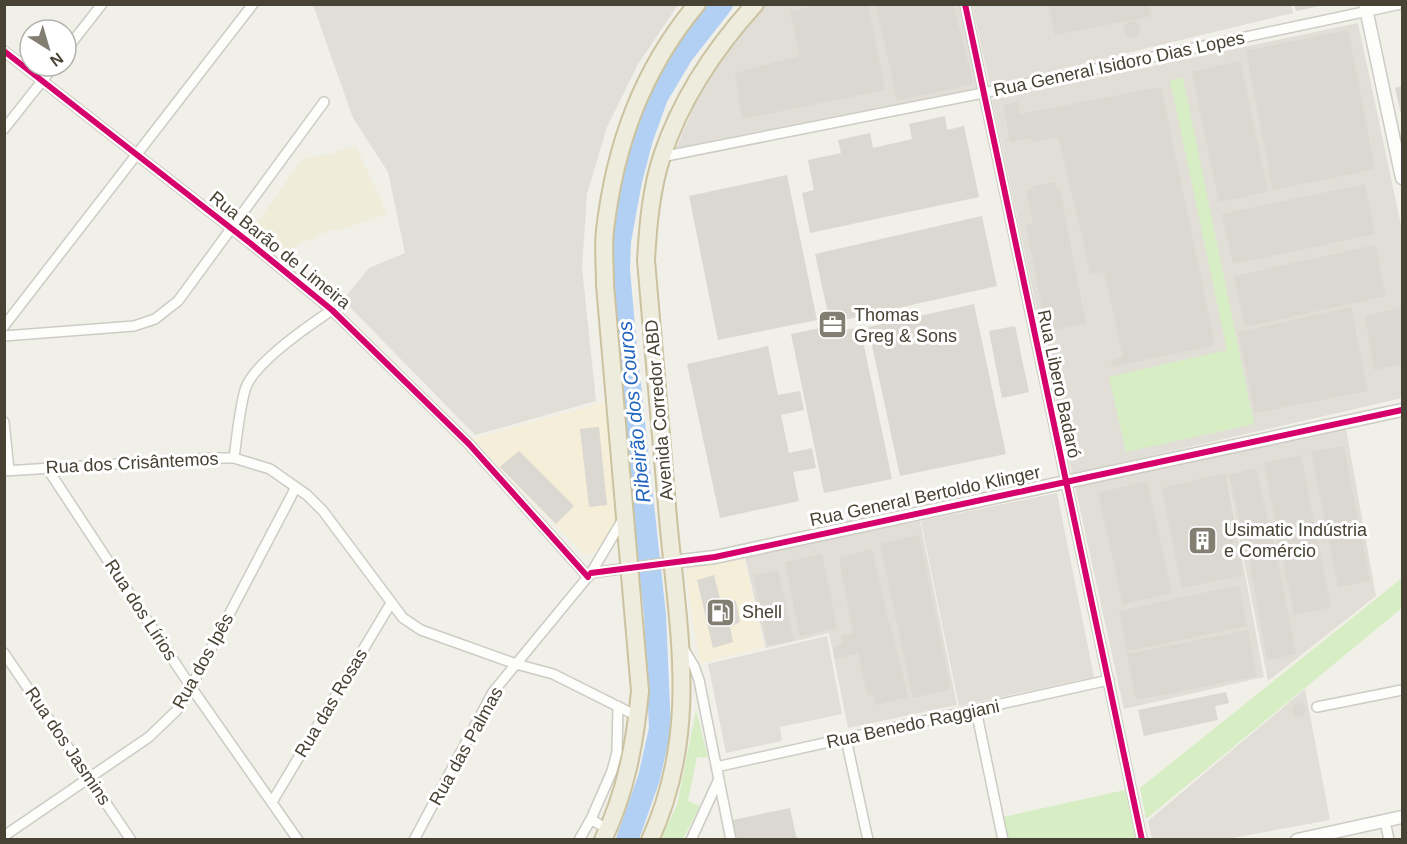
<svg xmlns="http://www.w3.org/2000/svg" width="1407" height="844" font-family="Helvetica,sans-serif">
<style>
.commercial{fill:#f5eed9}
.industrial{fill:#e0ded6}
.education{fill:#efecd9}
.green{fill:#d7eec4}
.parking{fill:#dfded8}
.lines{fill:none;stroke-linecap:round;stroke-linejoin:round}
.river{stroke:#b2d0f4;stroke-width:22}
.building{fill:#dad8d0}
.minor-casing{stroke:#cccbc4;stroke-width:12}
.tertiary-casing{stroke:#cccbc4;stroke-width:15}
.trunk-casing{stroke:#cbc2a0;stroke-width:20}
.minor{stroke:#fdfdfc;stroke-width:9}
.tertiary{stroke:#fdfdfc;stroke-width:12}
.trunk{stroke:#eeecdd;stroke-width:16}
.cycleway-casing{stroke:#fff;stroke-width:10}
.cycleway{stroke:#d6006c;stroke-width:6}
.labels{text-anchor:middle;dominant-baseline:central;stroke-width:6;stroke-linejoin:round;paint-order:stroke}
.street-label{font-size:18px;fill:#474233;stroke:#fff}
.poi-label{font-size:18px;fill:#474233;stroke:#fff;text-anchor:start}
.water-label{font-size:20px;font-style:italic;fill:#2064bf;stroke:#fff}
</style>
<rect width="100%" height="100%" fill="#f0efe8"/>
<!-- commercial -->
<path class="commercial" d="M 605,402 L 618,521 L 609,537 L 597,551 L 585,555 L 472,439 Z
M 744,557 L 764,647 L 700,663 L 685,571 L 695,564 Z"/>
<!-- industrial -->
<path class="industrial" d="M 1291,4 L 1293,13 L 990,86 L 972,5 Z
M 313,5 L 678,5 L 638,64 L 607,127 L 587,194 L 582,268 L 596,401 L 475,435 L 343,300 L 369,268 L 405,253 L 388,172 L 353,118 Z
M 766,5 L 959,5 L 977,88 L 676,148 L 708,75 L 725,50 Z
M 1358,23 L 1402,230 L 1402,398 L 1072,474 L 992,100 Z
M 1346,429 L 1376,596 L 1268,681 L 1226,471 L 1264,677 L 1124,709 L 1075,486 Z
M 1057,493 L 1094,677 L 959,706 L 921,521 Z
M 920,521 L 957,705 L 848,728 L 829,633 L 766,648 L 745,557 Z
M 1305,689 L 1330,820 L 1227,839 L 1152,839 L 1148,821 Z"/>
<!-- education -->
<path class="education" d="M 355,145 L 387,213 L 344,229 L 330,230 L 285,251 L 254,227 L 303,158 L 331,154 Z"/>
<!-- green -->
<path class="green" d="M 1183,78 L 1254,424 L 1126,452 L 1109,377 L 1227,350 L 1170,80 Z
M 1402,578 L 1402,608 L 1146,819 L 1140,788 Z
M 696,710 L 708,758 L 697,757 L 688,801 L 700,806 L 683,839 L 661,839 L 677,805 Z
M 1125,790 L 1136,839 L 1008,839 L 1003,817 Z"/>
<!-- parking -->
<path class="parking" d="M 977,5 L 1040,5 L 1055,68 L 995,81 Z
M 827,636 L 842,714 L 780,727 L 782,741 L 726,753 L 708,664 Z"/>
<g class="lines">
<!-- river -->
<path class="river" d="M 627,840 L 649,778 L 660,729 L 655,615 L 626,349 L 619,270 L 620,241 L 631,181 L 642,139 L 657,97 L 682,55 L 722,4"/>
</g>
<!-- building -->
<path class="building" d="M 807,4 L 868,4 L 885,90 L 742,119 L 735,73 L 800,56 L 790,11 L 807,8 Z
M 1048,4 L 1149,4 L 1151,16 L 1055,35 Z
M 876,5 L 953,5 L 974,84 L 897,100 Z
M 1294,5 L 1320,5 L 1320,6 L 1296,11 Z
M1124 29a8 8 0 1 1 16 0a8 8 0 1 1-16 0Z
M 1348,30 L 1375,169 L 1273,190 L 1246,51 Z
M 1240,61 L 1268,192 L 1219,202 L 1192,72 Z
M 1402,86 L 1402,118 L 1395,88 Z
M 1161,87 L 1215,345 L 1112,367 L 1111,361 L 1123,357 L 1104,272 L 1091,274 L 1058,137 L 1032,142 L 1031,138 L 1010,142 L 1003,105 L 1018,102 L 1020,114 Z
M 945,116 L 947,130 L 964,126 L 979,197 L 810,233 L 802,193 L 814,190 L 808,160 L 841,153 L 838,140 L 870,133 L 873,148 L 912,139 L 909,124 Z
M 787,175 L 817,320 L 718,340 L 689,196 Z
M 1055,182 L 1057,190 L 1060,191 L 1086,324 L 1047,331 L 1026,225 L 1033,223 L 1026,190 L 1033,189 L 1033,186 Z
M 1365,184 L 1375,234 L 1233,264 L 1222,214 Z
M 982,216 L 997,286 L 830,323 L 815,254 Z
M 1375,245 L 1386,296 L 1245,327 L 1234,276 Z
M 974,304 L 1006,454 L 900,476 L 868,327 Z
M 1351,307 L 1368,391 L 1255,413 L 1238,332 Z
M 1402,307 L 1402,364 L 1374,370 L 1365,316 Z
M 1015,326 L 1029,392 L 1002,398 L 989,331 Z
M 825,327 L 827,334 L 860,327 L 892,479 L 824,493 L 791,334 Z
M 768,346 L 778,395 L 800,391 L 804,410 L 781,415 L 789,453 L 812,448 L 816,468 L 793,472 L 799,501 L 720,518 L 687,364 Z
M 599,427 L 607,505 L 589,507 L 580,429 Z
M 1344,446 L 1370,581 L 1338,587 L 1311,452 Z
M 519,451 L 574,506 L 556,524 L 500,467 Z
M 1301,455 L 1331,607 L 1294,615 L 1264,463 Z
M 1256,468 L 1276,553 L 1296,654 L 1267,660 L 1249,559 L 1229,475 Z
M 1225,473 L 1235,527 L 1231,528 L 1234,552 L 1239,551 L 1243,575 L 1182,588 L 1162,488 Z
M 1147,481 L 1172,593 L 1123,604 L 1098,493 Z
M 919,535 L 951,689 L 913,698 L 880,544 Z
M 872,549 L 889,624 L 890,623 L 908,697 L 876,705 L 873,694 L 868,695 L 858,653 L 835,659 L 833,648 L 843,645 L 841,636 L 853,633 L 839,558 Z
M 822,554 L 837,628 L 800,636 L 785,562 Z
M 778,570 L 794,641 L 768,645 L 753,576 Z
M 714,575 L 721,602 L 736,601 L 740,622 L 730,627 L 733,642 L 713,648 L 697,580 Z
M 1239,585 L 1247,626 L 1127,651 L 1119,611 Z
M 1248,630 L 1257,676 L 1136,700 L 1127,654 Z
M 1226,692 L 1229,703 L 1215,706 L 1218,720 L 1144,736 L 1138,710 Z
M1292 710a7 7 0 1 1 14 0a7 7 0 1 1-14 0Z
M 790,808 L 797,840 L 732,840 L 728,821 Z"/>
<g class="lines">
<defs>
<path id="minor" d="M 965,4 L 1142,840
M 66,50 L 102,4
M 4,51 L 250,243 L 332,310 L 469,444 L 588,577
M 4,129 L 54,66
M 661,157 L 983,93 L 1401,4
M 4,326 L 253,4
M 4,336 L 134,326 L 155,319 L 178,301 L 324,102
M 4,422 L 9,470
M 234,458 C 237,436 239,412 245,390 C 252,364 308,326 332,310
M 47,468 L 191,687 L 298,840
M 4,471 L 213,458 L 234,458 L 270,469 L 307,495 L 323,511 L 403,618 L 421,630 L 516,664 L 553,674 L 637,716
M 591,573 L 672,562
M 683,648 L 694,666 L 699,680 L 731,840
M 4,653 L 131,840
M 1317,707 L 1402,690
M 976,710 L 1003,840
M 846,739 L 868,840
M 716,767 L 1109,680
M 272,802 L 391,603
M 591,819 L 612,771 L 617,752 L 618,706
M 1385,821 L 1389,840
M 4,836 L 149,737 L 176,711 L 191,687 L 296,487
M 414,840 L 493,692 L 591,573 L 623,519
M 579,840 L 591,819 L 608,830
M 691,840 L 718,781"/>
<path id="tertiary" d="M 1365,4 L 1402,178
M 672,562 L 715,557 L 1402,410
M 1297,840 L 1402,817"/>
<path id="trunk" d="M 603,840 C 626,792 635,743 640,691 L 605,285 C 605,267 603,248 605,230 C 615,145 642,70 697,4
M 650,840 C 700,731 678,631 668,518 C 661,432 654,346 646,260 C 648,226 651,189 662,156 C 681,99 715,48 755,4"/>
</defs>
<!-- minor casing -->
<use href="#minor" class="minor-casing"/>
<!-- tertiary casing -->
<use href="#tertiary" class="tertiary-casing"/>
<!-- trunk casing -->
<use href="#trunk" class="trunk-casing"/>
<!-- minor -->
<use href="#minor" class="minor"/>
<!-- tertiary -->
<use href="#tertiary" class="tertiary"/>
<!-- trunk -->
<use href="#trunk" class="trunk"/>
<defs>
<path id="cycleway" d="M 965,4 L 1142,840
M 4,51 L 250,243 L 332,310 L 469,444 L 588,577
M 591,573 L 715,557 L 1402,410"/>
</defs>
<!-- cycleway casing -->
<use href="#cycleway" class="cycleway-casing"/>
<!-- cycleway -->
<use href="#cycleway" class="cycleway"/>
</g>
<!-- icons -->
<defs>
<symbol id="office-square" viewBox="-11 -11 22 22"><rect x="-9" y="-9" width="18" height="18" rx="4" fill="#827f72" stroke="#fff"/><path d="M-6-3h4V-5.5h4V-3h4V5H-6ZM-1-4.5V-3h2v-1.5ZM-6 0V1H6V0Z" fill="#fff"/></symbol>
<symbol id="building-square" viewBox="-11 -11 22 22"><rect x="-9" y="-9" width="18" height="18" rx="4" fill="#827f72" stroke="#fff"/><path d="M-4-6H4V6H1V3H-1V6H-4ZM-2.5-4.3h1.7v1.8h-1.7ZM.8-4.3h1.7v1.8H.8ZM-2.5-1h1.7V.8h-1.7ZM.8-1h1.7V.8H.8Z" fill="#fff"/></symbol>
<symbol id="fuel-square" viewBox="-11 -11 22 22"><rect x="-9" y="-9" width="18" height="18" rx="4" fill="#827f72" stroke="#fff"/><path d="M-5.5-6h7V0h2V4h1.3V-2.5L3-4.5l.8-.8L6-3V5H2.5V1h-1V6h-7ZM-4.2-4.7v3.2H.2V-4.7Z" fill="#fff"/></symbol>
</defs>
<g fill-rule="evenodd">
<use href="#office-square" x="816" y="308" width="33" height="33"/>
<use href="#building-square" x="1186" y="524" width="33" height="33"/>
<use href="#fuel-square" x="704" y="596" width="33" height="33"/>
</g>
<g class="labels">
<!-- street labels -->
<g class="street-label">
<text transform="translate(1119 64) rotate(-12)">Rua General Isidoro Dias Lopes</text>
<text transform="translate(280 250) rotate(39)">Rua Barão de Limeira</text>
<text transform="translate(1059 384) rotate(78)">Rua Libero Badaró</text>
<text transform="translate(659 410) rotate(-95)">Avenida Corredor ABD</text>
<text transform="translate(132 463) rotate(-3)">Rua dos Crisântemos</text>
<text transform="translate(925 496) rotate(-12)">Rua General Bertoldo Klinger</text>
<text transform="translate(141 610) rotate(57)">Rua dos Lírios</text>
<text transform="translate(203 661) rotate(-61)">Rua dos Ipês</text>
<text transform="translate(331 703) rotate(-59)">Rua das Rosas</text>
<text transform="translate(913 724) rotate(-12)">Rua Benedo Raggiani</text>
<text transform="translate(68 746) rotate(56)">Rua dos Jasmins</text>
<text transform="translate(466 746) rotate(-61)">Rua das Palmas</text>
</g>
<!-- poi labels -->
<g class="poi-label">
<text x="854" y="315">Thomas<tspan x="854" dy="21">Greg &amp; Sons</tspan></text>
<text x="1224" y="530">Usimatic Indústria<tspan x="1224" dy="21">e Comércio</tspan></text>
<text x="742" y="612">Shell</text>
</g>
<!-- water labels -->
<g class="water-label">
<text transform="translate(634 412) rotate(-96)">Ribeirão dos Couros</text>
</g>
</g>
<!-- border -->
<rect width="1407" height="844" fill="none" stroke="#474233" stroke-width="12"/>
<!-- north arrow -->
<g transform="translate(48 48) rotate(143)"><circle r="28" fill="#ffffff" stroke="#b5b3ad" stroke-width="1.5"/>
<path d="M0-4.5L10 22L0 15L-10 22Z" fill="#827f72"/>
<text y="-9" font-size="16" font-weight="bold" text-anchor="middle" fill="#474233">N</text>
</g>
</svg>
